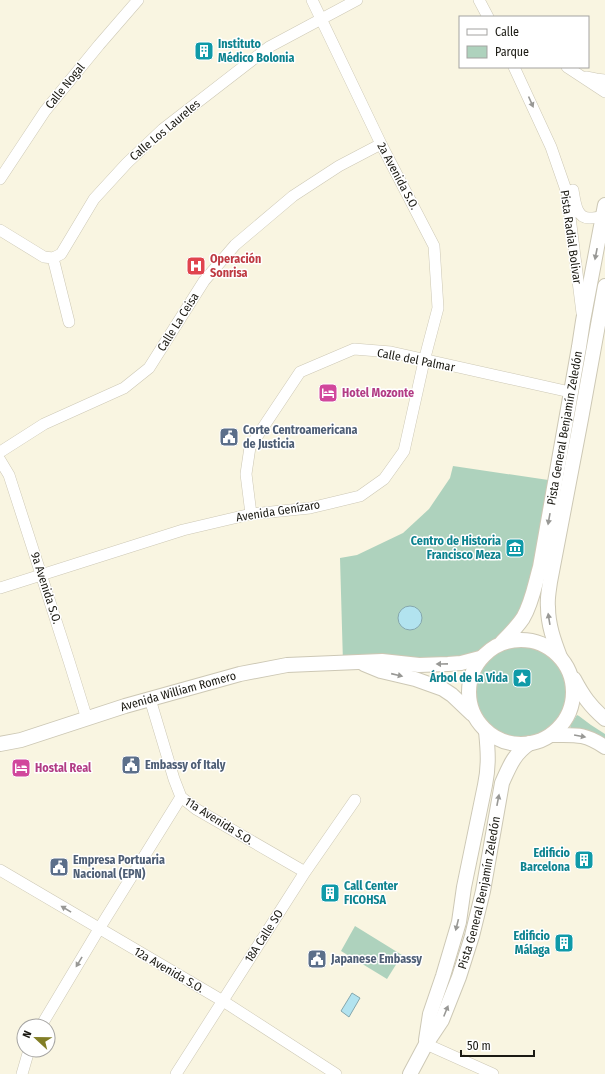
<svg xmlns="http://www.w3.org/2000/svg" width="605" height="1074" font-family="'Fira Sans Condensed',sans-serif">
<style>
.green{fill:#aed2bd}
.water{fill:#b2e3ef;stroke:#85a7ad}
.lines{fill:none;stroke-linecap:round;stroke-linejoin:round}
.minor-casing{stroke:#cdc8b5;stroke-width:12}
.major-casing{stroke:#cdc8b5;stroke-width:16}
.minor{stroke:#fff;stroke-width:11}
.major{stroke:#fff;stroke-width:14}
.oneway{fill:#989895}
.labels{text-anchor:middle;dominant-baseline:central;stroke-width:3;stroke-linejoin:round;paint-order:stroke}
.culture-label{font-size:12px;font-weight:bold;fill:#0d838f;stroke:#fff;text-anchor:end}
.street-label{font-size:12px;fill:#1b1a13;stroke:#fff}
.health-label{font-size:12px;font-weight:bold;fill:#be3a42;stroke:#fff;text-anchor:start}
.hotel-label{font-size:12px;font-weight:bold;fill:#b23c85;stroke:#fff;text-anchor:start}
.service-label{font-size:12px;font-weight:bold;fill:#4e5e75;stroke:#fff;text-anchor:start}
</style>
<rect width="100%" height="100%" fill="#f9f5e1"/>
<!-- green -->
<path class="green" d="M 453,466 L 555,481 L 531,600 L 502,642 L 490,649 L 480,658 L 343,663 L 340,558 L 357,555 L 403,533 L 429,509 L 450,478 Z
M476 692a45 45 0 1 1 90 0a45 45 0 1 1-90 0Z
M 577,715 L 579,716 L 591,725 L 605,734 L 605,741 L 586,730 L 582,729 L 571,728 L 570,726 Z
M 355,926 L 402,955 L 387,979 L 341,951 Z"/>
<!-- water -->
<path class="water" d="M398 618a12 12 0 1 1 24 0a12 12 0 1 1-24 0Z
M 352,993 L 360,998 L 349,1017 L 341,1011 Z"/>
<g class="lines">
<defs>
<path id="minor" d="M 479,0 L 488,17
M 514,67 L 551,147 L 567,193 L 582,313
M 567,67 L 605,92
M 586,77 L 596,79 L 605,80
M 0,179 L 45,111 L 99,45 L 138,0
M 573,190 C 575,201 576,219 590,218 C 594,218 599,217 603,216
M 0,230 L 44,257 L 53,258 L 61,254 L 94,199 L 127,163 L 163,129 L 269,47 L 357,0
M 53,258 L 69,322
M 0,452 L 44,424 L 124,388 L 149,368 L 204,281 L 235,245 L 293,196 L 339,166 L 381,144
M 0,460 L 9,475 L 69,661 L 87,719
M 251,514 L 246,474 L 250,447 L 300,372 L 354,349 L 391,352 L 570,392
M 0,588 L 183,530 L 251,514 L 310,508 L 360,496 L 384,479 L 404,451 L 424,361 L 438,308 L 434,246 L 381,144 L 312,0
M 150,699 L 174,779 L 181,797 L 196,809 L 305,872
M 0,870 L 223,1001 L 336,1074
M 41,1026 L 99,929 L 181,797
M 426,1044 L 493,1074
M 22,1074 L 29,1050
M 176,1074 L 305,872 L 355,800"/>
<g id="major">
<circle cx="521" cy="692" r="52"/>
<path id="s1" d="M 502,642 C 509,635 517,627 523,618 C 532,603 535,584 540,567 L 579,347 L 583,321 L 605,205"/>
<path d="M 560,657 C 554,641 548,625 548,607 C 547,599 549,590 550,582 L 581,419 L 605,286"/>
<path d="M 364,664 L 381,671 L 415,679 L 443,689 L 452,695 L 472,714"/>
<path d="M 574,679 C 583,696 590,706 605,719"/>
<path d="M 552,735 C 576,735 584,733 605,747"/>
<path id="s2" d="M 0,744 L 21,740 L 125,706 L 240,674 L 287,665 L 382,661 L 419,665 L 448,664 L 461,663 L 480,658"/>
<path d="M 426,1040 L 430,1014 L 443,976 L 459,922 L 464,887 L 485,785 C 489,766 488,751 486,731"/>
<path id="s3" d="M 410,1074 L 426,1044 L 442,1020 L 459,977 L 472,936 L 483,891 L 502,783 C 510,765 514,754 530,743"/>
</g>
</defs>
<!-- minor casing -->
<use href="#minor" class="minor-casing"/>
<!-- major casing -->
<use href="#major" class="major-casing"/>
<!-- minor -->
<use href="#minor" class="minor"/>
<!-- major -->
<use href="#major" class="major"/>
</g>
<!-- one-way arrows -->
<defs><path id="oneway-solid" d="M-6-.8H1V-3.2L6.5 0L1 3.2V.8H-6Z"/></defs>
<g class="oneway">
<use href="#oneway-solid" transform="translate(531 102) rotate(66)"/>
<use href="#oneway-solid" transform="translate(596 254) rotate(101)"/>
<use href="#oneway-solid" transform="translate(549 519) rotate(100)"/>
<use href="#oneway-solid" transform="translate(549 619) rotate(-99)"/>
<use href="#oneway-solid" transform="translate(442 664) rotate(179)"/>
<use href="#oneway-solid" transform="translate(397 675) rotate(13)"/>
<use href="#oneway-solid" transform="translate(580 736) rotate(10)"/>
<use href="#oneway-solid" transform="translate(498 800) rotate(-79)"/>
<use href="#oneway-solid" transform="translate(66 909) rotate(-149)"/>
<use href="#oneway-solid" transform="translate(457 925) rotate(104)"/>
<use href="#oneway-solid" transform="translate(79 962) rotate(121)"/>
<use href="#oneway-solid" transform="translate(446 1011) rotate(-68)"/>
</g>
<!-- icons -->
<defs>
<symbol id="building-square" viewBox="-11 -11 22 22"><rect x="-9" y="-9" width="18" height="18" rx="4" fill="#0f9aa8" stroke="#fff"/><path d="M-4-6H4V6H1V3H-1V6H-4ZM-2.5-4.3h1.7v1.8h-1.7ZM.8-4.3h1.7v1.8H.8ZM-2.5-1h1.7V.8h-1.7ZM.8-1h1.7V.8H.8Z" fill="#fff"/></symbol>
<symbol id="hospital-square" viewBox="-11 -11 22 22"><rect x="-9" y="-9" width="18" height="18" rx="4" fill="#e0444e" stroke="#fff"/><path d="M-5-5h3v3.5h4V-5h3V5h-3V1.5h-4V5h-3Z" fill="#fff"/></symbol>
<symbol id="hotel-square" viewBox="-11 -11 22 22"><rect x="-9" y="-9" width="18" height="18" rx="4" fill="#d1479c" stroke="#fff"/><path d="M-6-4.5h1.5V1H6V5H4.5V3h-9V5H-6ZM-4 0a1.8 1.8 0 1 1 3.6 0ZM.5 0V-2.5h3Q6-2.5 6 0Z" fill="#fff"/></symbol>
<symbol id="civic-square" viewBox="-11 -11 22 22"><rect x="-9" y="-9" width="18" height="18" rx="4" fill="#5c6f8a" stroke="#fff"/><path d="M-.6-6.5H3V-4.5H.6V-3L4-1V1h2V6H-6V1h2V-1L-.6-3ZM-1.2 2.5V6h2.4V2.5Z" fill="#fff"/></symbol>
<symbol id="museum-square" viewBox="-11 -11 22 22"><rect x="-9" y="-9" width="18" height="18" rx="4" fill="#0f9aa8" stroke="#fff"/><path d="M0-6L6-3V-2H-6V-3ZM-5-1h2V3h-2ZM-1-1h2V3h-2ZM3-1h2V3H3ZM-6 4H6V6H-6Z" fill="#fff"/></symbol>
<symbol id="sight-square" viewBox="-11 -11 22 22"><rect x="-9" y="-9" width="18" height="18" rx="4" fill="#0f9aa8" stroke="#fff"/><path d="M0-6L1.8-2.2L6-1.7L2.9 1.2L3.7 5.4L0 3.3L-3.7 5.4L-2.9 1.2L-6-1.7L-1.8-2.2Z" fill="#fff"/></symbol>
</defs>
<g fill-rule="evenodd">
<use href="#building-square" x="193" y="40" width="22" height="22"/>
<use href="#hospital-square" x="185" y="255" width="22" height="22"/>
<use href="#hotel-square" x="317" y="382" width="22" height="22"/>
<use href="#civic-square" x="218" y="426" width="22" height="22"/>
<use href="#museum-square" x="504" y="537" width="22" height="22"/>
<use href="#sight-square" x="511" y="667" width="22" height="22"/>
<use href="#civic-square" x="120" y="754" width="22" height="22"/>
<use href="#hotel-square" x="10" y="757" width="22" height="22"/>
<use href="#building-square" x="573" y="849" width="22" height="22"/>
<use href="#civic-square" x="48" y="856" width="22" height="22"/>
<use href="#building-square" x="319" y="882" width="22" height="22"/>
<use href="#building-square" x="553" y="932" width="22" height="22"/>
<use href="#civic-square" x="306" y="948" width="22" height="22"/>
</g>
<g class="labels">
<!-- culture labels -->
<g class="culture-label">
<text x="218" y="44" text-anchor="start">Instituto<tspan x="218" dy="14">Médico Bolonia</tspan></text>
<text x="501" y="541">Centro de Historia<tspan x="501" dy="14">Francisco Meza</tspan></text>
<text x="508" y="678">Árbol de la Vida</text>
<text x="570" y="853">Edificio<tspan x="570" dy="14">Barcelona</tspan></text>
<text x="344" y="886" text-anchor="start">Call Center<tspan x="344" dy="14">FICOHSA</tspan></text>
<text x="550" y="936">Edificio<tspan x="550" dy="14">Málaga</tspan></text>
</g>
<!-- street labels -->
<g class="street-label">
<text transform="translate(65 86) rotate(-51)">Calle Nogal</text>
<text transform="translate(165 130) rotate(-40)">Calle Los Laureles</text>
<text transform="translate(398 176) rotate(62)">2a Avenida S.O.</text>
<text transform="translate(571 237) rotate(82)">Pista Radial Bolivar</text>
<text transform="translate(178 322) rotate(-58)">Calle La Ceisa</text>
<text transform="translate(416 360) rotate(11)">Calle del Palmar</text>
<text stroke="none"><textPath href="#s1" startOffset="227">Pista General Benjamín Zeledón</textPath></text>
<text transform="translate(278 511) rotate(-9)">Avenida Genízaro</text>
<text transform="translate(46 588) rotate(72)">9a Avenida S.O.</text>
<text stroke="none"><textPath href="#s2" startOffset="186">Avenida William Romero</textPath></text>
<text transform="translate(219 821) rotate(32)">11a Avenida S.O.</text>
<text stroke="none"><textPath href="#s3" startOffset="196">Pista General Benjamín Zeledón</textPath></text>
<text transform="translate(264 936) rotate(-57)">18A Calle SO</text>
<text transform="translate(169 970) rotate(30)">12a Avenida S.O.</text>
</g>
<!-- health labels -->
<g class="health-label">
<text x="210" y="259">Operación<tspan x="210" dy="14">Sonrisa</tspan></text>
</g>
<!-- hotel labels -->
<g class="hotel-label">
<text x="342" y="393">Hotel Mozonte</text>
<text x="35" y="768">Hostal Real</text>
</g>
<!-- service labels -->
<g class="service-label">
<text x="243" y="430">Corte Centroamericana<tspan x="243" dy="14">de Justicia</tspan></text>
<text x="145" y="765">Embassy of Italy</text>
<text x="73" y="860">Empresa Portuaria<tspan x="73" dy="14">Nacional (EPN)</tspan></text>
<text x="331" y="959">Japanese Embassy</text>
</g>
</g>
<!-- legend -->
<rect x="459" y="16" width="130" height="52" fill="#ffffff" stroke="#a4a3a1"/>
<rect x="467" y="29" width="20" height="6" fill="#ffffff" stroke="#a4a3a1"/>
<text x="495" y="36" font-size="12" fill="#1b1a13">Calle</text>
<rect x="467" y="46" width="20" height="12" fill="#aed2bd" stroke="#a4a3a1"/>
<text x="495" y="56" font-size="12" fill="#1b1a13">Parque</text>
<!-- north arrow -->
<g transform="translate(36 1038) rotate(292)"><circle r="19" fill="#ffffff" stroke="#a4a3a1"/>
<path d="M0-3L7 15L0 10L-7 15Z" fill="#827e26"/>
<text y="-6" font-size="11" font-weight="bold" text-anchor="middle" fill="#1b1a13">N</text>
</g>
<!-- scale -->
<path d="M461 1050v6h73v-6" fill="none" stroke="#1b1a13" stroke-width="2"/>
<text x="467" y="1050" font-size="12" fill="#1b1a13" stroke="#ffffff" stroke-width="3" paint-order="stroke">50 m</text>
</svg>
